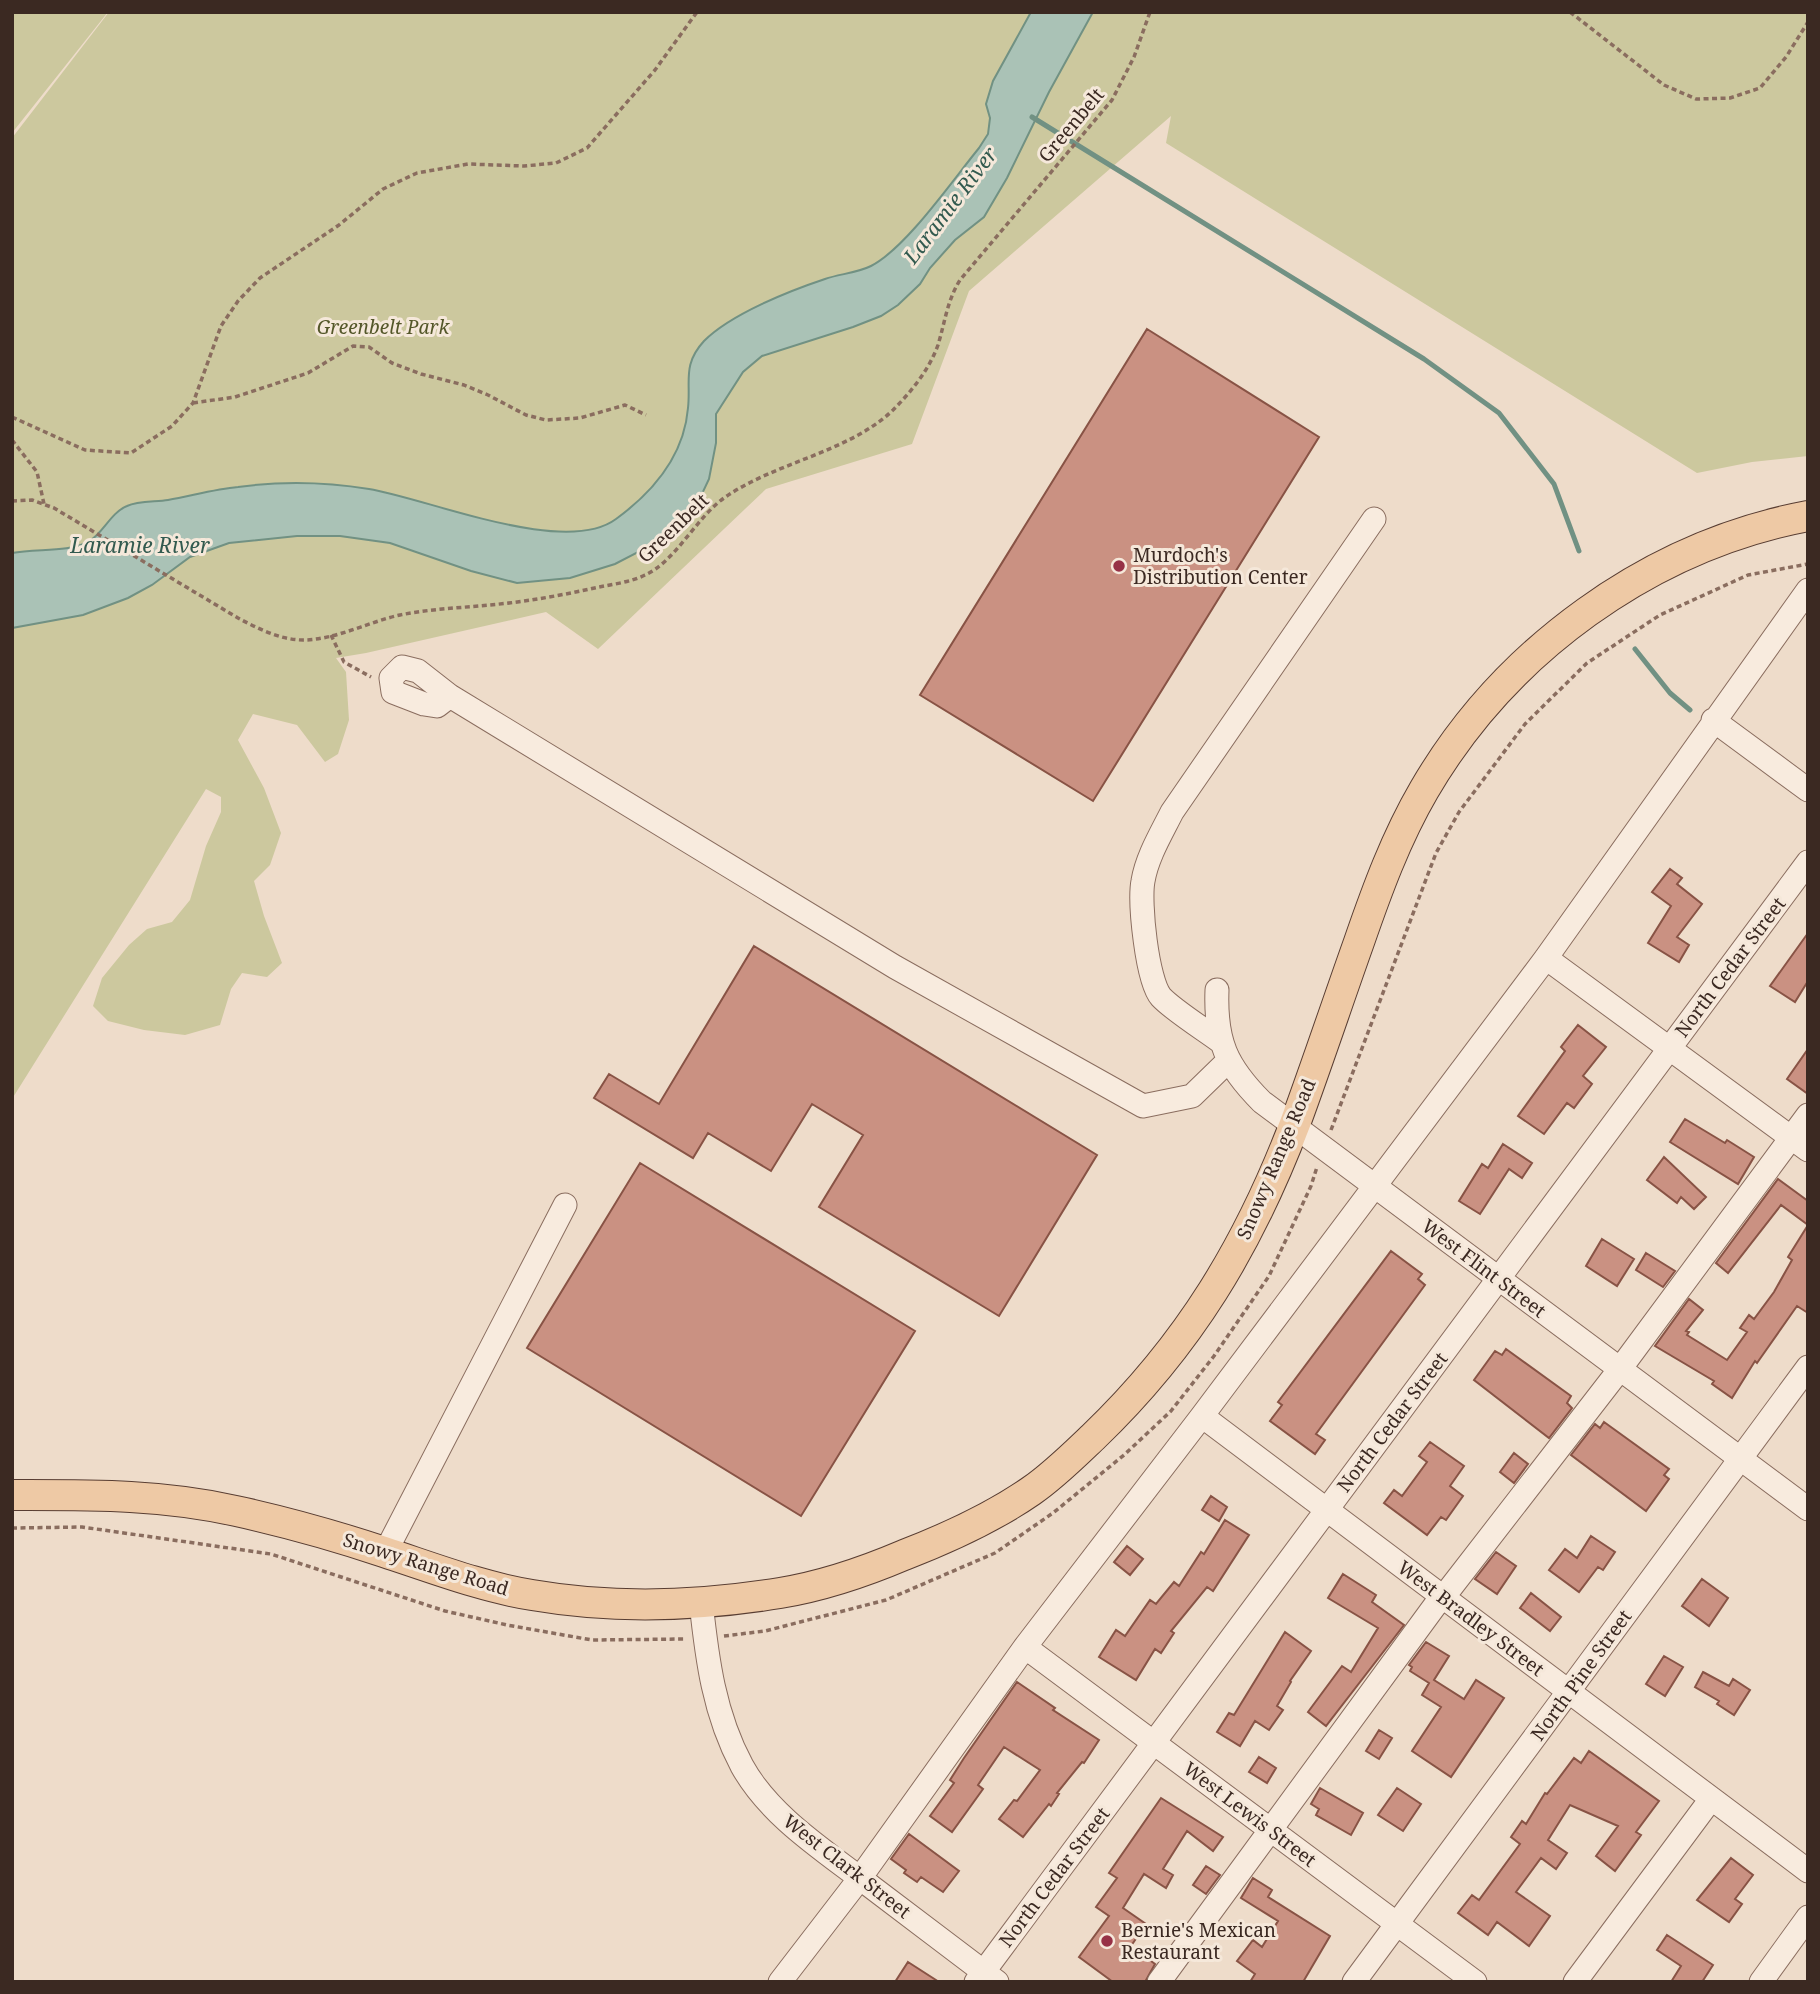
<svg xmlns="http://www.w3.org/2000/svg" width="1820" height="1994" font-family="'Noto Serif',serif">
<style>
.green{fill:#ccc89e}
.water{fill:#aac2b6;stroke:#719183;stroke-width:2}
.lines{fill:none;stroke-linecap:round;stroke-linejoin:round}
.stream{stroke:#719183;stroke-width:5}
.building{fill:#ca9182;stroke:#885345;stroke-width:2}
.minor-casing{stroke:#8a6d5f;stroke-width:25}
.major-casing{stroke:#583d32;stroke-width:32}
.path{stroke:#8a6d5f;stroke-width:3.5;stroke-dasharray:5 3.5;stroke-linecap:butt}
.minor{stroke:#f8ebde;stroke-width:23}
.major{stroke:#eec9a5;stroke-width:30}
.poi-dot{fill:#973146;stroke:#f5e8da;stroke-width:2.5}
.labels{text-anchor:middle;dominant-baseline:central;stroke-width:6;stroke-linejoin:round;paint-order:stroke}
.street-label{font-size:19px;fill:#3b2922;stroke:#f5e8da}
.park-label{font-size:19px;font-style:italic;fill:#545729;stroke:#f5e8da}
.poi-label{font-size:19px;fill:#3b2922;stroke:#f5e8da;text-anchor:start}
.water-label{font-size:21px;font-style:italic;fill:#325a4f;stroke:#f5e8da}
</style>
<rect width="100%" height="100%" fill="#eedcca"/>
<!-- green -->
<path class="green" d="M 12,12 L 108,12 L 12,133 Z
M 109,12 L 1808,12 L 1808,456 L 1752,462 L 1697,473 L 1166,143 L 1171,116 L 969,291 L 912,444 L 766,489 L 598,649 L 546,612 L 366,653 L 336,658 L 346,672 L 349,720 L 338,754 L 325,762 L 297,725 L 253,714 L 238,740 L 264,788 L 281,833 L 270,865 L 254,881 L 264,916 L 282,963 L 267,977 L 242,973 L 231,989 L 220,1025 L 185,1035 L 144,1030 L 108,1021 L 93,1006 L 102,978 L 129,945 L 147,929 L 172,922 L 190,900 L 206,846 L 221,812 L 221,797 L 206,789 L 12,1099 L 12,138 Z"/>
<!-- water -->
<path class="water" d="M 1031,12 L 1093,12 L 1049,92 L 1007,178 L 984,217 L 955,240 L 930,268 L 920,284 L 898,305 L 881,316 L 853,327 L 762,356 L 743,372 L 716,414 L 716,443 L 709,479 L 701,496 L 676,525 L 648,547 L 615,564 L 570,578 L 517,583 L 471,571 L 390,543 L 340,536 L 297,536 L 229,543 L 190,557 L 152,585 L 128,598 L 83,615 L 12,628 L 12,553 C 36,548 67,553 88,542 C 103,534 110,513 127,506 C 138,501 156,502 168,500 C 191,496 215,489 238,487 C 281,481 326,482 369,489 C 429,499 565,557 616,519 C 653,492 684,456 688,408 C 691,381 682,365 704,341 C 731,314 789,291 825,279 C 839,274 857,273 871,266 C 906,248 952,181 979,148 L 988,134 L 990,118 L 986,104 L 993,81 Z"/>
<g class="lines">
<!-- stream -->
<path class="stream" d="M 1032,117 L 1424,359 L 1499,413 L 1554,484 L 1579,551
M 1635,649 L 1670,693 L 1690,710"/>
</g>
<!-- building -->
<path class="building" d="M 1147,329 L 1319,437 L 1093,801 L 920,695 Z
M 1670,869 L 1682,878 L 1677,884 L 1702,904 L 1677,937 L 1689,945 L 1679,962 L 1648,943 L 1671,906 L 1652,892 Z
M 1808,933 L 1808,981 L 1795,1002 L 1770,986 Z
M 754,946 L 1097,1155 L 999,1316 L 819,1207 L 863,1135 L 812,1104 L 771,1171 L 708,1133 L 693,1158 L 594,1098 L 609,1074 L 659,1104 Z
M 1578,1025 L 1606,1047 L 1583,1076 L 1592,1084 L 1574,1108 L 1567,1103 L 1544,1134 L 1518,1116 L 1565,1051 L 1561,1047 Z
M 1808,1049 L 1808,1094 L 1787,1079 Z
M 1685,1119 L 1725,1143 L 1727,1140 L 1754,1157 L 1738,1184 L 1670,1142 Z
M 1503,1144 L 1532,1163 L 1522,1178 L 1509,1169 L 1480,1214 L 1459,1201 L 1482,1164 L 1488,1168 Z
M 1664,1157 L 1706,1197 L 1694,1209 L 1681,1197 L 1677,1203 L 1647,1180 Z
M 640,1163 L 915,1331 L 801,1516 L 527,1348 Z
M 1778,1179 L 1808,1201 L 1808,1313 L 1797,1306 L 1757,1363 L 1755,1361 L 1732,1398 L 1712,1384 L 1714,1381 L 1655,1346 L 1689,1299 L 1703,1310 L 1686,1331 L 1689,1332 L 1687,1335 L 1727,1360 L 1747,1332 L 1740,1328 L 1749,1315 L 1754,1319 L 1774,1292 L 1792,1260 L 1788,1257 L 1808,1225 L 1781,1205 L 1728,1273 L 1716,1263 Z
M 1602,1239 L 1634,1259 L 1617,1286 L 1586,1266 Z
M 1391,1251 L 1422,1274 L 1418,1279 L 1425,1285 L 1316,1434 L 1325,1440 L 1315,1454 L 1270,1421 L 1282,1405 L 1278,1402 Z
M 1646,1253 L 1675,1271 L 1663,1287 L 1636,1270 Z
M 1506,1349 L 1571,1396 L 1567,1403 L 1572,1408 L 1549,1438 L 1474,1380 L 1495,1351 L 1502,1355 Z
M 1604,1422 L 1669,1469 L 1664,1475 L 1669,1479 L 1646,1511 L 1571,1455 L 1595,1424 L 1600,1428 Z
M 1430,1442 L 1464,1466 L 1450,1486 L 1463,1496 L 1446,1520 L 1441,1517 L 1427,1535 L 1384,1503 L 1394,1490 L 1402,1496 L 1427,1462 L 1419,1456 Z
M 1514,1453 L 1528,1464 L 1514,1483 L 1500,1472 Z
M 1211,1496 L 1227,1507 L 1219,1521 L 1202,1510 Z
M 1225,1520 L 1249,1535 L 1213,1591 L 1207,1587 L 1171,1631 L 1174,1633 L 1161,1653 L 1155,1649 L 1136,1680 L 1099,1657 L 1116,1630 L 1125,1636 L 1150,1600 L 1156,1604 L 1174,1582 L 1179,1586 L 1201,1552 L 1204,1554 Z
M 1591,1536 L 1615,1552 L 1603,1570 L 1598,1567 L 1579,1592 L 1549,1570 L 1565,1549 L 1577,1558 Z
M 1127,1546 L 1143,1559 L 1130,1575 L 1114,1562 Z
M 1496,1552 L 1516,1566 L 1497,1594 L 1475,1579 Z
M 1343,1574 L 1376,1595 L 1372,1602 L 1404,1625 L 1326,1726 L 1308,1712 L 1342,1666 L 1351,1672 L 1378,1628 L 1328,1598 Z
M 1702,1579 L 1728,1598 L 1709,1626 L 1682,1606 Z
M 1531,1593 L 1561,1617 L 1550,1631 L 1520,1608 Z
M 1285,1632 L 1311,1651 L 1290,1681 L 1291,1682 L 1277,1706 L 1283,1710 L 1269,1730 L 1255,1721 L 1240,1746 L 1217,1732 L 1229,1713 L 1234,1715 Z
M 1426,1642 L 1449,1656 L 1434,1680 L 1464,1699 L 1476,1680 L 1504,1698 L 1451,1777 L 1412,1751 L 1441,1707 L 1422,1695 L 1429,1683 L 1410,1671 L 1412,1667 L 1409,1665 Z
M 1664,1656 L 1683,1667 L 1665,1696 L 1646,1684 Z
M 1703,1672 L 1729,1686 L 1733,1679 L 1750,1690 L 1734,1715 L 1717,1704 L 1719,1701 L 1695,1687 Z
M 1017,1682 L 1055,1708 L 1053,1710 L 1099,1740 L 1084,1763 L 1082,1762 L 1057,1793 L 1059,1794 L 1051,1806 L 1049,1804 L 1023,1837 L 999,1819 L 1014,1800 L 1017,1801 L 1040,1770 L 1004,1747 L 978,1785 L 983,1789 L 952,1832 L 930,1816 L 954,1783 L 950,1780 L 964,1758 Z
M 1379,1730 L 1392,1738 L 1379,1759 L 1366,1751 Z
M 1589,1751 L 1659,1801 L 1636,1832 L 1641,1835 L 1615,1871 L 1596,1856 L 1618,1826 L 1570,1805 L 1548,1840 L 1567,1853 L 1556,1869 L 1541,1858 L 1516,1892 L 1550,1916 L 1529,1946 L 1497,1922 L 1488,1935 L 1458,1913 L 1472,1895 L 1479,1900 L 1520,1844 L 1511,1837 L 1522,1821 L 1526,1824 L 1545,1793 L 1547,1794 L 1574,1758 L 1581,1763 Z
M 1259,1757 L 1276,1768 L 1267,1783 L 1249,1772 Z
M 1320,1788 L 1363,1813 L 1351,1835 L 1316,1815 L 1319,1809 L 1311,1804 Z
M 1397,1788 L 1421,1804 L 1403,1831 L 1378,1815 Z
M 1161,1798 L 1223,1837 L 1213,1851 L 1187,1831 L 1163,1869 L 1173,1875 L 1166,1888 L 1144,1874 L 1123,1908 L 1146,1924 L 1131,1946 L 1155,1964 L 1145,1982 L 1113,1982 L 1079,1957 L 1109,1916 L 1096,1907 L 1117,1878 L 1109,1873 Z
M 909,1834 L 959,1871 L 943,1892 L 921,1877 L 917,1882 L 904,1873 L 906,1870 L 891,1859 Z
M 1731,1858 L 1753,1875 L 1735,1899 L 1742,1904 L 1729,1922 L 1697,1900 Z
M 1206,1866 L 1220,1875 L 1206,1894 L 1193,1885 Z
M 1253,1878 L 1272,1890 L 1268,1897 L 1330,1936 L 1303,1982 L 1250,1982 L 1255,1974 L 1237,1961 L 1253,1940 L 1262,1947 L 1278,1921 L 1241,1898 Z
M 1667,1935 L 1713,1965 L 1702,1982 L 1671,1982 L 1681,1966 L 1657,1950 Z
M 908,1962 L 939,1982 L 895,1982 Z"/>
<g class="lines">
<defs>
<path id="minor" d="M 450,696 L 437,706 L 424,704 L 393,692 L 391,678 L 402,667 L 418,671 L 450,696 L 895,967 L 1143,1106 L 1192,1096 L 1228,1061
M 1713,720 L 1808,790
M 1546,958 L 1808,1150
M 1217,990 C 1215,1041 1226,1066 1262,1102 L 1808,1509
M 1221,1042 C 1205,1030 1173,1010 1161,997 C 1147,981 1139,902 1143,881 C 1147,857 1161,834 1172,812 L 1374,519
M 1202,1416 L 1808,1871
M 385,1553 L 565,1205
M 701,1602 C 707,1659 714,1714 742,1766 C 769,1815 822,1849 865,1882 C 909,1915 953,1949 997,1982
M 1025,1647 L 1475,1982
M 780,1982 L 860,1878 L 1025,1647 L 1202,1416 L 1546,958 L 1808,590
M 976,1982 L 1808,862
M 1159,1982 L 1442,1596 L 1445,1595 L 1620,1369 L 1808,1115
M 1354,1982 L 1808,1367
M 1575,1982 L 1711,1799
M 1761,1982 L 1808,1917"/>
<path id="major" d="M 12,1495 C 88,1495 162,1494 236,1511 C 286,1522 336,1536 384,1552 C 433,1568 482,1587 532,1595 C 613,1609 700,1606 780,1593 C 823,1586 864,1572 904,1555 C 948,1538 992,1518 1031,1491 C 1053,1476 1073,1456 1093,1437 C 1189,1345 1249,1245 1296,1121 C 1318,1061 1338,1001 1359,942 C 1377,890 1396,838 1424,790 C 1505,651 1649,546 1808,516"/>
</defs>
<!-- minor casing -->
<use href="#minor" class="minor-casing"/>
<!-- major casing -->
<use href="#major" class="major-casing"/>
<!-- path -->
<path class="path" d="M 1570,12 L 1664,85 L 1696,99 L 1730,98 L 1760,88 L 1786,57 L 1808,22
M 193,403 L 235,397 L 308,373 L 353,346 L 369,347 L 392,363 L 421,374 L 464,385 L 488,395 L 526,415 L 546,420 L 580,418 L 625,405 L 646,415
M 12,417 L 85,450 L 131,453 L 172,426 L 193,403 L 221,326 L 238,301 L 260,278 L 339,225 L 383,189 L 417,173 L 468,164 L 524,166 L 556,163 L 587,148 L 655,70 L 697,12
M 12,440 L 37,472 L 44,504
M 12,501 L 32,500 L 54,508 L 238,618 C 257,628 280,640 303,640 C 335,640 368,622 400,615 C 429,609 459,608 489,605 C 526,602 563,595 599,587 C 614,584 631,582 645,575 C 675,562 696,518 724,498 C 775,462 848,453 893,410 C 911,392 929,370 938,345 C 945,322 947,301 960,280 L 1112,100 L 1134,57 L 1150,12
M 331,635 L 344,662 L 371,677
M 1331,1130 L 1436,853 L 1459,812 L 1525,724 L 1587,663 L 1660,615 L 1748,575 L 1808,564
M 12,1528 L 82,1527 L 271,1554 L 445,1611 L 507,1625 L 592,1640 L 685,1639
M 724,1636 L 765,1631 L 886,1600 L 995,1553 L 1053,1513 L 1124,1455 L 1171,1411 L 1214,1356 L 1269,1276 L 1311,1186 L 1317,1167"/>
<!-- minor -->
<use href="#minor" class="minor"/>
<!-- major -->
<use href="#major" class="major"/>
</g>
<!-- markers -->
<g class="poi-dot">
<circle cx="1119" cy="566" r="7"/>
<circle cx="1107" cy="1941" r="7"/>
</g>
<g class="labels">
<!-- street labels -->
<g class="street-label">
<text transform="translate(1071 125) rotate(-50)">Greenbelt</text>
<text transform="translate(673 528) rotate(-44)">Greenbelt</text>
<text transform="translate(1730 967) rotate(-53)">North Cedar Street</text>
<text transform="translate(1276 1159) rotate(-67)">Snowy Range Road</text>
<text transform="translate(1484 1268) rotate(37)">West Flint Street</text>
<text transform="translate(1392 1422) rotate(-53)">North Cedar Street</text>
<text transform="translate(426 1564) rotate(17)">Snowy Range Road</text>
<text transform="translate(1471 1618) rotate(37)">West Bradley Street</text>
<text transform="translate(1581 1675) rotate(-54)">North Pine Street</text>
<text transform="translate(1250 1814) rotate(37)">West Lewis Street</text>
<text transform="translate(847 1866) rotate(38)">West Clark Street</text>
<text transform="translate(1054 1877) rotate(-53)">North Cedar Street</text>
</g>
<!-- park labels -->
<g class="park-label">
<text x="383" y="327">Greenbelt Park</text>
</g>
<!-- poi labels -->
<g class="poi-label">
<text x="1133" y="555">Murdoch's<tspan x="1133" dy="22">Distribution Center</tspan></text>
<text x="1121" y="1930">Bernie's Mexican<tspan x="1121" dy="22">Restaurant</tspan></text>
</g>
<!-- water labels -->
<g class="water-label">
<text transform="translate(950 205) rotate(-53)">Laramie River</text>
<text x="140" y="545">Laramie River</text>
</g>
</g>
<!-- border -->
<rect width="1820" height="1994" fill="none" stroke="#3b2922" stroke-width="28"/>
</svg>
